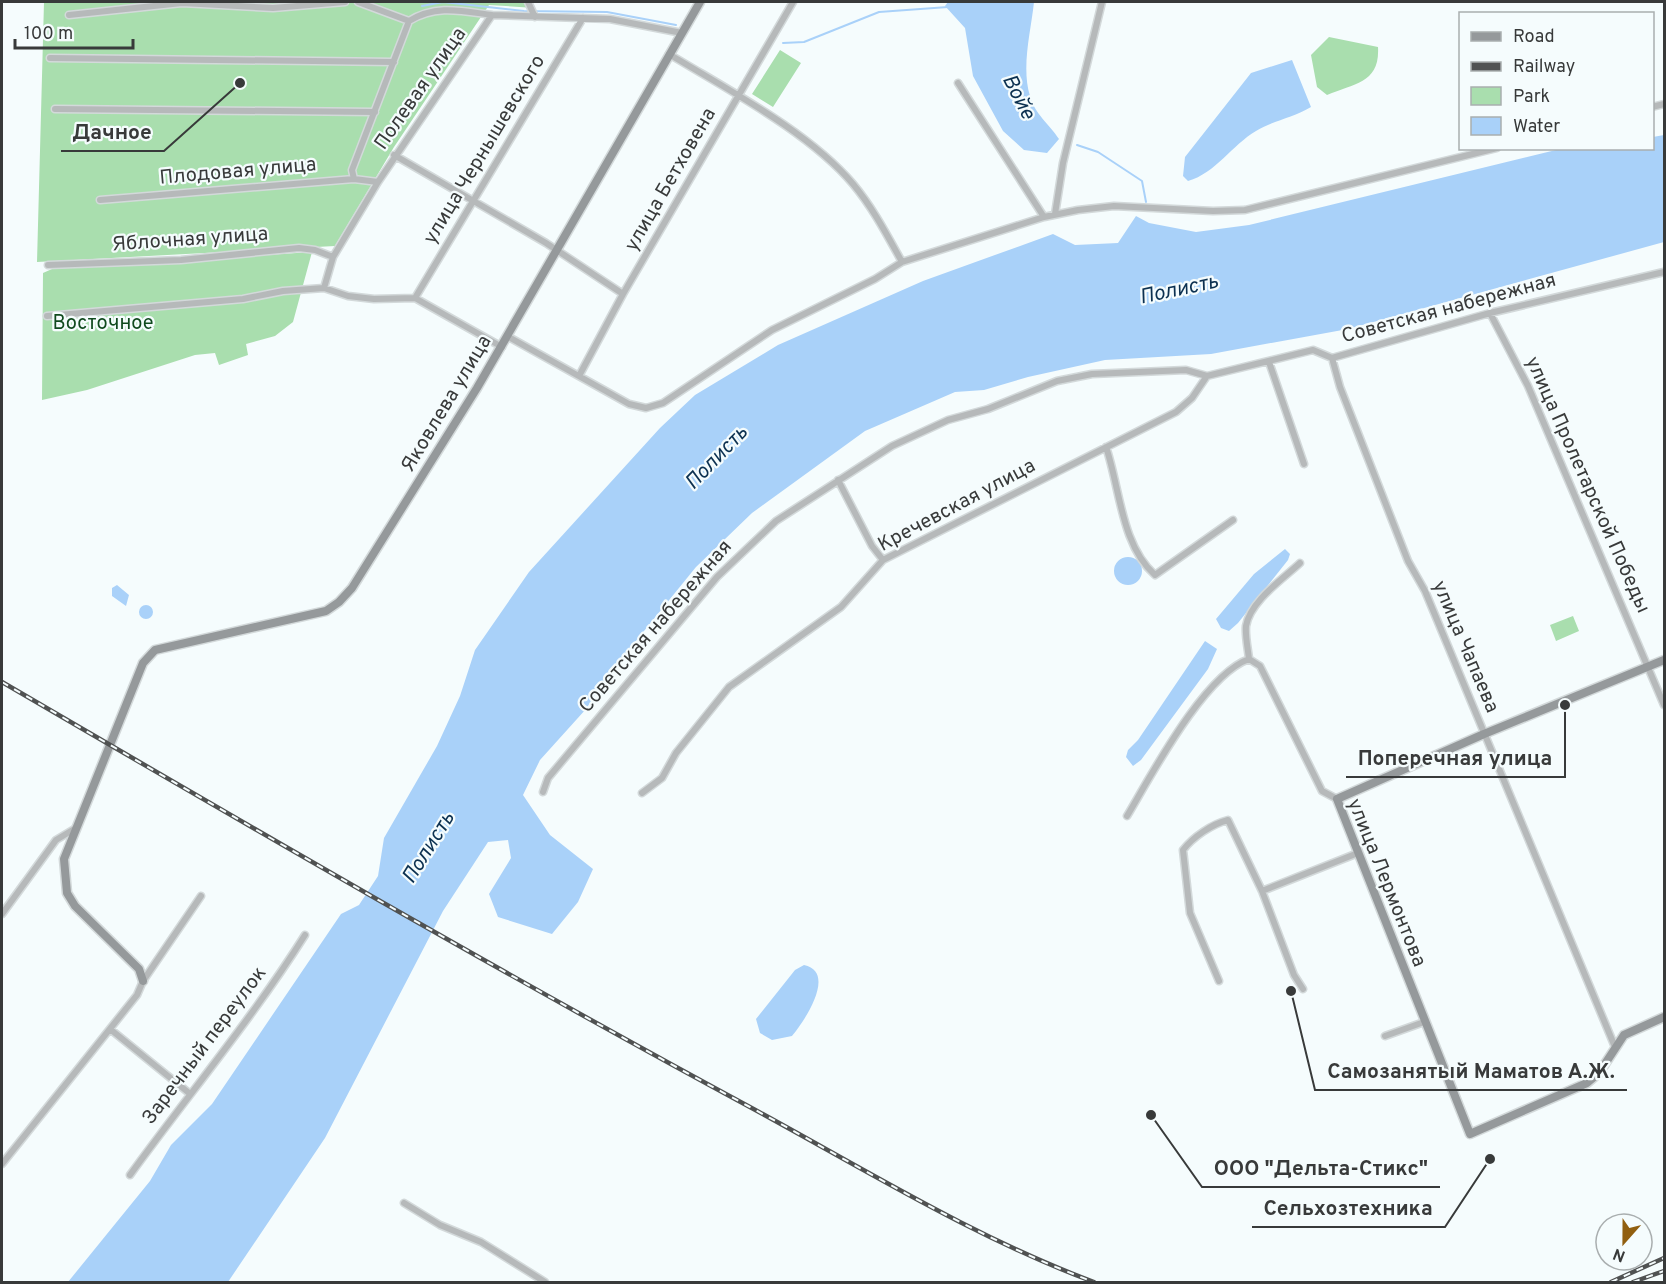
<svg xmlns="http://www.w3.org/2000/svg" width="1666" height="1284" font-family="Overpass,sans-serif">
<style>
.green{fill:#a9deae}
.water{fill:#a9d1f9}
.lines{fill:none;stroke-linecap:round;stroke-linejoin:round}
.stream{stroke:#a9d1f9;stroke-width:2}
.street-casing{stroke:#d3d9da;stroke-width:9}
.secondary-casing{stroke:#d3d9da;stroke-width:11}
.street{stroke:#b6b9ba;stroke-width:6}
.secondary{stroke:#95999b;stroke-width:8}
.rail-casing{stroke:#505252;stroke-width:4.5}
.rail{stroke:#f5fcfd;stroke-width:2;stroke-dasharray:7;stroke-linecap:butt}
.labels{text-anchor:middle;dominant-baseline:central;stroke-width:4.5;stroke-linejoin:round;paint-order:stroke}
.street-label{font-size:20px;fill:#383a3a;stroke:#f5fcfd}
.park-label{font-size:20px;fill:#104a1e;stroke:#f5fcfd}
.water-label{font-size:21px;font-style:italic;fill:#0c3151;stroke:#f5fcfd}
.leader{fill:none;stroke:#383a3a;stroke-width:2}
.callout-dot{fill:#383a3a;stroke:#f5fcfd;stroke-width:2}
.callout-label{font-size:21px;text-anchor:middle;font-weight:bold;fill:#383a3a;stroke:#f5fcfd;stroke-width:4.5;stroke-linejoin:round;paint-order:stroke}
</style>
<rect width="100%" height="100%" fill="#f5fcfd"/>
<!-- green -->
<path class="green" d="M 44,2 L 532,2 L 535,8 L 489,5 L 394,147 L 335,246 L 37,262 Z
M 1329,37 L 1378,47 C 1380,83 1355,83 1327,95 L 1317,87 L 1311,55 Z
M 780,50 L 801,63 L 773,107 L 752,94 Z
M 312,252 L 293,322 L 275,336 L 246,344 L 248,355 L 219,365 L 215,353 L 195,355 L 87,390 L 42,400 L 43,273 L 52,269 Z
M 1573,616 L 1579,631 L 1556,641 L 1550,625 Z"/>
<!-- water -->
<path class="water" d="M 948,2 L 1034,2 C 1031,31 1021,67 1030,96 C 1034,113 1050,125 1059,139 L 1047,153 L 1024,150 L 1003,131 L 973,76 L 965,28 L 945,6 Z
M 1292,60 L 1311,107 C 1293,118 1274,120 1256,131 C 1232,145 1216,173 1188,181 L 1183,176 L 1185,157 L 1251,73 Z
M 1664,135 L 1664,242 L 1348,329 L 1211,354 L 1105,360 L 1028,377 L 984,390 L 955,392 L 865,431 L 752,513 L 696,567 L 605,679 L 586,709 L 540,760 L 523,795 L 550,835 L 593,869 L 578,902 L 552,934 L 498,917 L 489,894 L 511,858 L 508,840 L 488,842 L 443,911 L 325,1138 L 228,1282 L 68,1282 L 150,1181 L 171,1145 L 212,1104 L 341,914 L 359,905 L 378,876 L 384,838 L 437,746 L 460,696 L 475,650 L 529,572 L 660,428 L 695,395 L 778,345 L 923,281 L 1053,234 L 1075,245 L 1118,243 L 1136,216 L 1149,223 L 1196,232 L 1249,225 L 1560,149 L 1652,148 L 1653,137 Z
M 1285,549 L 1290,554 L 1288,560 L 1238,623 L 1229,631 L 1221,628 L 1216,619 L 1254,574 Z
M1114 571a14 14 0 1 1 28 0a14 14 0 1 1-28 0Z
M 117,585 L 129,595 L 126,606 L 112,596 L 112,588 Z
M139 612a7 7 0 1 1 14 0a7 7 0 1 1-14 0Z
M 1205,641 L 1217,649 L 1208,669 L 1141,760 L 1133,766 L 1126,757 L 1128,750 L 1138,740 Z
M 804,965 C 838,972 803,1023 792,1036 L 772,1040 L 760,1033 L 756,1019 L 795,970 Z"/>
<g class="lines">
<!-- stream -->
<path class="stream" d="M 422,6 L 443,2 L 524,11 L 607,12 L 676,25
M 783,43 L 804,42 L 879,12 L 948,7
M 1077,145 L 1098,152 L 1142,181 L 1146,202"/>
<defs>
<path id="street" d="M 358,2 L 409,21
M 528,2 L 535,17
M 69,15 L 182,3 L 273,8 L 345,2
M 669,54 C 728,90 809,132 853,184 C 873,208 887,235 902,262
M 50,58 L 394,62
M 958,83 L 1044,217
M 1652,107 L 1664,104
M 55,109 L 375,112
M 394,155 L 546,243 L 623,294
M 354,179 L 352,170 L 409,21 C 436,4 462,11 492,15
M 100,200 L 354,179 L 378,182
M 1055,214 L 1063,163 L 1102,2
M 48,265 L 181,260 L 299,248 L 315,250 L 333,257
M 324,288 L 333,257 L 378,182 L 492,15 L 610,19 L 682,33
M 415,298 L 583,18
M 1490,313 L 1528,386 L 1664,705
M 47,316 L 243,299 L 283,291 L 324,288 L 348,296 L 374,299 L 415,298 L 502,347
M 507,336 L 629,404 L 646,408 L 663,403 L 772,330 L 875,279 L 902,262 L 1044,217 L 1078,210 L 1114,206 L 1213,211 L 1245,210 L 1497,148
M 1332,358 L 1340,387 L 1408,561 L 1425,591 L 1615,1047
M 1269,362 L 1304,464
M 579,376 L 623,294 L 793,2
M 1106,447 C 1120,488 1121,545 1155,575 L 1233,520
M 838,480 L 872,546 L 883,560
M 1249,659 L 1260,666 L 1322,791 L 1337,799
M 1249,659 C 1248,649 1245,636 1246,626 C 1250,601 1283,579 1300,563
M 543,792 L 548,778 L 717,577 L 776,521 L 892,446 L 948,420 L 988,409 L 1057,381 L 1092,374 L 1186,370 L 1207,376 L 1313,350 L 1332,358 L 1490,313 L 1664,272
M 642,793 L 662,778 L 676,753 L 729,687 L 841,607 L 883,560 L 1176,412 L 1192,398 L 1207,376
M 1127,816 C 1152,774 1204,675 1249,659
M 1262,891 L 1358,853
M 2,914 L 56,840 L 76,828
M 1219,981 L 1190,913 L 1183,850 C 1193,837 1212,824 1228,820 L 1262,891 L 1294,975 L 1303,989
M 110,1029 L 189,1093
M 1385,1036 L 1424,1022
M 2,1164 L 137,995 L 143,981 L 201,896
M 130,1175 C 188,1095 252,1019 305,935
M 404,1203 L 440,1225 L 481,1242 L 545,1282"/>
<path id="secondary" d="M 1664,660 L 1484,734 L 1337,799 L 1470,1134 L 1587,1083 L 1599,1073 L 1624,1035 L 1664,1017
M 143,981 L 139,969 L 75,906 L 67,893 L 64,859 L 143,663 L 155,650 L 326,611 L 339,602 L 352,588 L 477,388 L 700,2"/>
</defs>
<!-- street casing -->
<use href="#street" class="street-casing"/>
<!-- secondary casing -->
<use href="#secondary" class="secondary-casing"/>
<!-- street -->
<use href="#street" class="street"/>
<!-- secondary -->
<use href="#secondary" class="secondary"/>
<defs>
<path id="rail" d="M 2,682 C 249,826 496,970 748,1106 C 861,1167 975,1238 1094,1282
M 1611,1282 L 1664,1258
M 1633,1282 L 1664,1271"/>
</defs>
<!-- rail casing -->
<use href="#rail" class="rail-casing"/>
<!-- rail -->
<use href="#rail" class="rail"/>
</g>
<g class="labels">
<!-- street labels -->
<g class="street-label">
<text transform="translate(421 89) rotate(-55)">Полевая улица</text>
<text transform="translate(485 150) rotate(-59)">улица Чернышевского</text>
<text transform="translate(238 172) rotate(-5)">Плодовая улица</text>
<text transform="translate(671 180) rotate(-60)">улица Бетховена</text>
<text transform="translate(190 240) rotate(-4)">Яблочная улица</text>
<text transform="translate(1449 309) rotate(-15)">Советская набережная</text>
<text transform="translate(447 404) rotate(-59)">Яковлева улица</text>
<text transform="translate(1587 485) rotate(66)">улица Пролетарской Победы</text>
<text transform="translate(957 506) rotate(-28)">Кречевская улица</text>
<text transform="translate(656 627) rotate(-49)">Советская набережная</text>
<text transform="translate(1465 647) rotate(67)">улица Чапаева</text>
<text transform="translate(1386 883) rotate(68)">улица Лермонтова</text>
<text transform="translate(205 1046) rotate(-53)">Заречный переулок</text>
</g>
<!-- park labels -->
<g class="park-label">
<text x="103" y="324">Восточное</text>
</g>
<!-- water labels -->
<g class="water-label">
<text transform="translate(1018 97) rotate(63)">Войе</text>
<text transform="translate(1179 290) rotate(-12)">Полисть</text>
<text transform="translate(717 458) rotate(-46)">Полисть</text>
<text transform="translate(429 848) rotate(-58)">Полисть</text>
</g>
</g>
<!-- callouts -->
<path class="leader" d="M240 83L164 151H61M1565 705L1565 777H1346M1291 991L1315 1090H1627M1151 1115L1202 1187H1440M1490 1159L1445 1227H1252"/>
<g class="callout-dot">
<circle cx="240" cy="83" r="6"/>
<circle cx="1565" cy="705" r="6"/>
<circle cx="1291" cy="991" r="6"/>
<circle cx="1151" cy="1115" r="6"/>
<circle cx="1490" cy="1159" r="6"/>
</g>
<g class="callout-label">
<text x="112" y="139">Дачное</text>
<text x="1455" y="765">Поперечная улица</text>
<text x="1471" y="1078">Самозанятый Маматов А.Ж.</text>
<text x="1321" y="1175">ООО "Дельта-Стикс"</text>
<text x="1348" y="1215">Сельхозтехника</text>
</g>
<!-- border -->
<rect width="1666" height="1284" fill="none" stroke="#383a3a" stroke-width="6"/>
<!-- legend -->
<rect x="1459" y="12" width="195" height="138" fill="#f5fcfd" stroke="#a9aeaf" stroke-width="1.5"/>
<rect x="1471" y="32" width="30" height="9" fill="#95999b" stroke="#a9aeaf" stroke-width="1.5"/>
<text x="1513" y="42" font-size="18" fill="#383a3a">Road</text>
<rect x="1471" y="62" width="30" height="9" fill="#505252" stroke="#a9aeaf" stroke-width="1.5"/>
<text x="1513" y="72" font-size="18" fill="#383a3a">Railway</text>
<rect x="1471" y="87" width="30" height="18" fill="#a9deae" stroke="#a9aeaf" stroke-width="1.5"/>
<text x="1513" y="102" font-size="18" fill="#383a3a">Park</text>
<rect x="1471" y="117" width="30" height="18" fill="#a9d1f9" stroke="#a9aeaf" stroke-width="1.5"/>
<text x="1513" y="132" font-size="18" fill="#383a3a">Water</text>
<!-- north arrow -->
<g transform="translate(1624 1242) rotate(201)"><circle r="28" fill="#f5fcfd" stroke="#a9aeaf" stroke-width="1.5"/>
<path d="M0-4.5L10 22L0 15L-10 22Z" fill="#915f10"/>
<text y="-9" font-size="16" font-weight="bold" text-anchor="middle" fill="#383a3a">N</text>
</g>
<!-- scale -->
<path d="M15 39v9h118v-9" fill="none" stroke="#383a3a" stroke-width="3"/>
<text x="24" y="39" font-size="18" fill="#383a3a" stroke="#f5fcfd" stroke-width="4.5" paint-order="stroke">100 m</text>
</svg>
